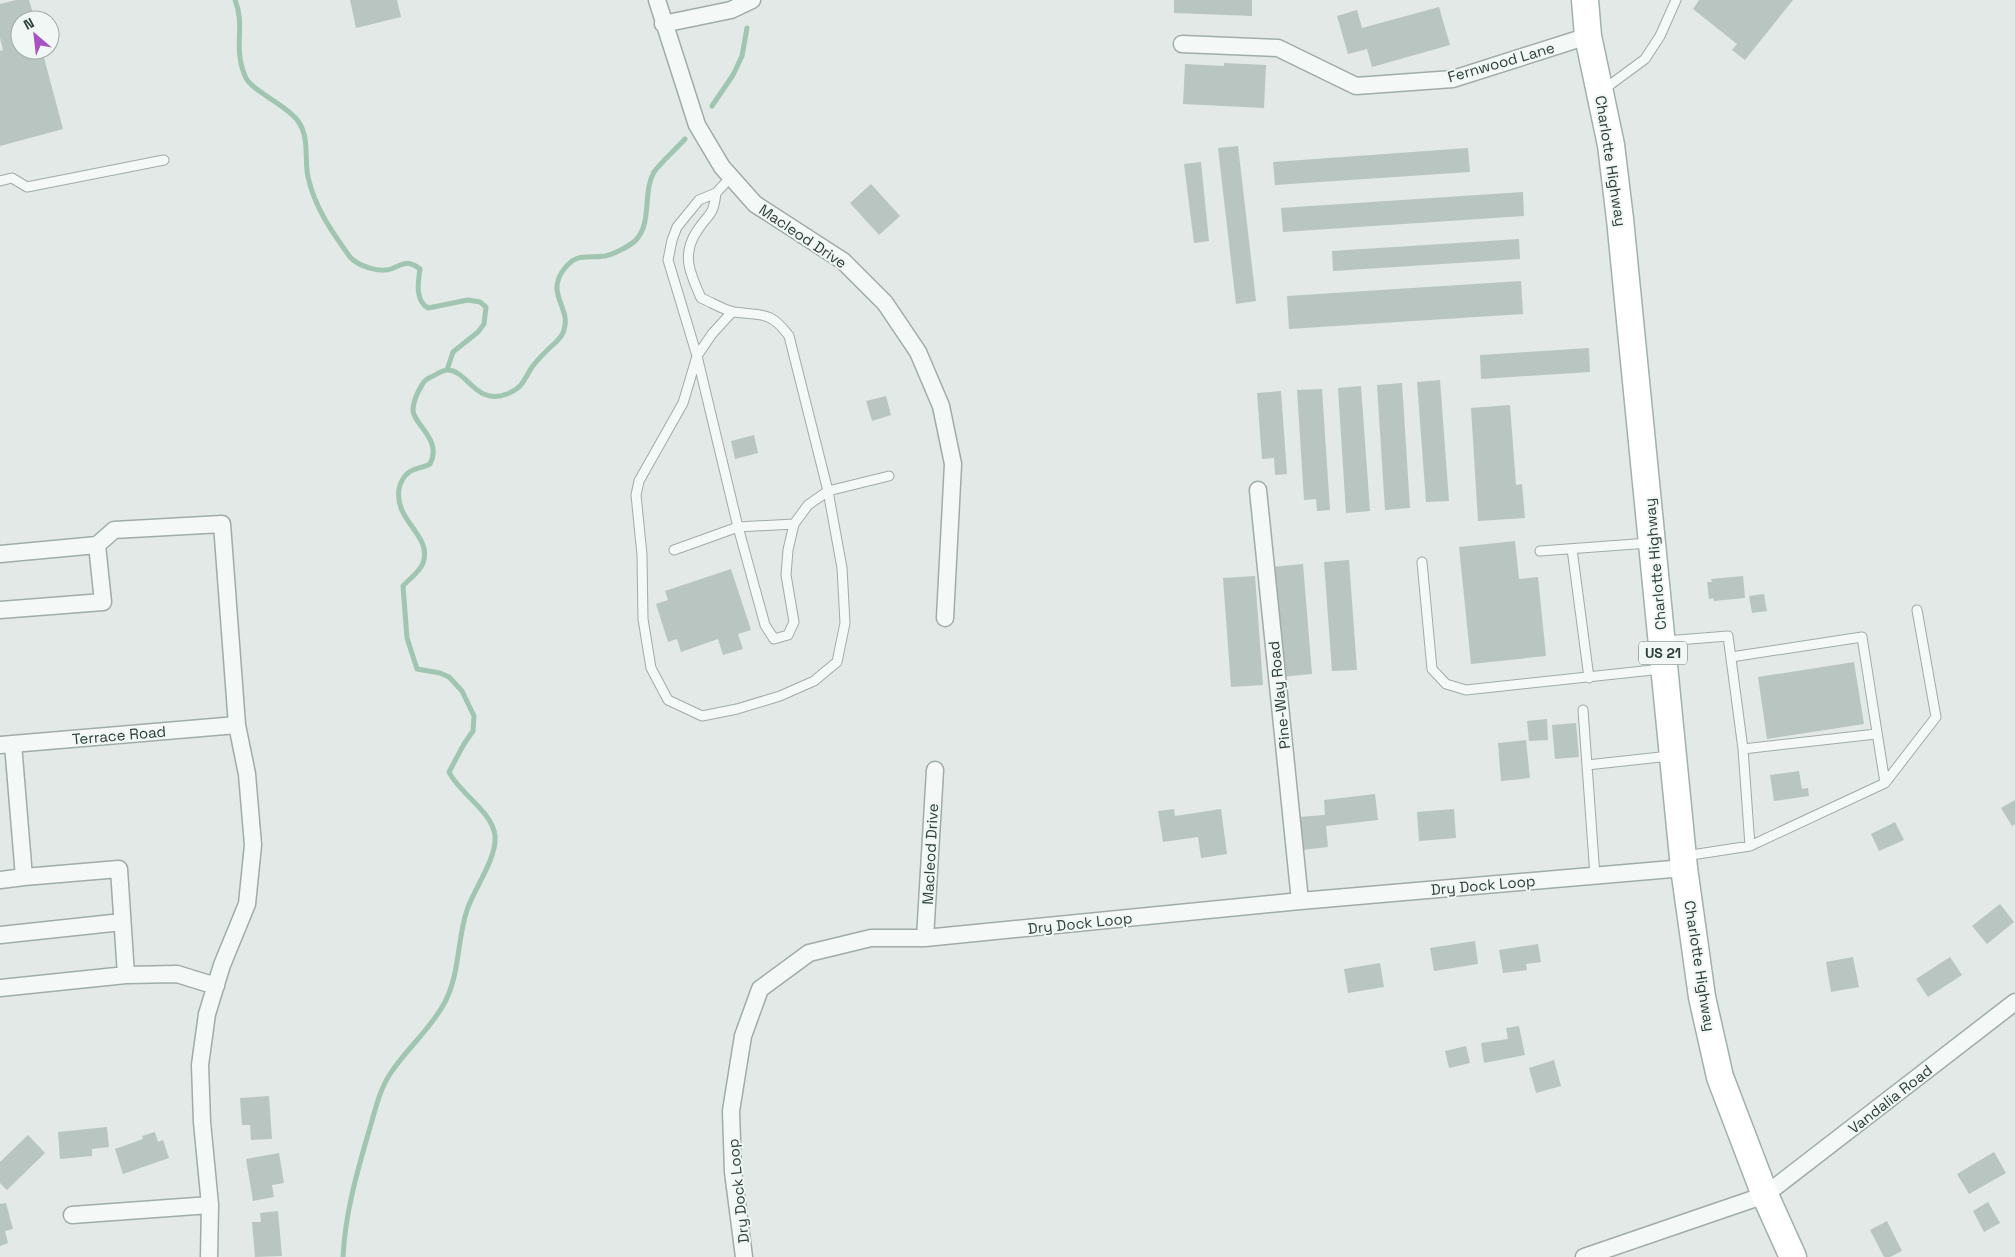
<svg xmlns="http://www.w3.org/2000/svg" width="2015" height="1257" font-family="'Space Grotesk',sans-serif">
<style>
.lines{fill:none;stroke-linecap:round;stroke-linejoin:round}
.stream{stroke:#a0c6b1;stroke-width:5}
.building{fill:#b9c5c0}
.lane-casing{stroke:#a0aca7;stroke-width:11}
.street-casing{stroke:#a0aca7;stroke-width:19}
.primary-casing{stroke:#a0b2a9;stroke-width:29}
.lane{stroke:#f4f8f6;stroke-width:9}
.street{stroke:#f4f8f6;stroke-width:16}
.primary{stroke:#fff;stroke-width:26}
.labels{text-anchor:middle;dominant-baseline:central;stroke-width:4;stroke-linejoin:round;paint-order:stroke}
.shield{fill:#f1f7f4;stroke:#667670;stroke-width:1}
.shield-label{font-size:14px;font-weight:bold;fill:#2b3f37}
.street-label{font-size:15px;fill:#2b3f37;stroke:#f1f7f4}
</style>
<rect width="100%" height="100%" fill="#e2e9e6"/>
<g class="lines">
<!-- stream -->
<path class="stream" d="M 235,0 C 246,26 232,49 246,78 C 252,91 287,105 298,121 C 310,138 304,158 308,177 C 315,208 332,232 350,257 C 358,266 379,273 391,269 C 404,264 407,259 420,269 C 418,282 415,301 428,308 L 468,300 L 480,302 L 486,307 L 484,324 L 478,332 L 453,352 L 447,370
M 712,106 L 733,75 L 742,56 L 747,28
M 343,1257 C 345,1214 357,1172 369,1131 C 375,1111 379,1091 390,1074 C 406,1049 431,1029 445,1002 C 460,973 457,940 467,910 C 474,889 497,858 495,836 C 493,812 459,793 449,772 L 464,744 L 473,731 L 474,716 L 462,691 L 449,677 L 440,673 L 417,669 L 407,638 L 403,586 C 409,579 420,572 423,563 C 433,535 394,522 399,489 C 400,483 404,476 408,473 C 414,468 423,468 430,464 C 443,440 413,424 413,410 C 413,402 418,391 422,385 C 424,380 428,378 433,376 C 437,374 443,370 447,370 C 468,370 475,406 507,394 C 512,392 516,390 520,386 C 525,380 528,373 532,367 C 539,358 547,350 556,342 C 559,339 563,335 564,330 C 571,308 547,295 562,272 C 576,251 586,259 605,256 C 614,254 628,247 635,241 C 653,223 642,193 654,172 C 661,162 676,149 685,139"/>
</g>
<!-- building -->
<path class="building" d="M 16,0 L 29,0 L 35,20 L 20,20 L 20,50 L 42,50 L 63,129 L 0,146 L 0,51 L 3,50 L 0,38 L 0,4 Z
M 350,0 L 397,0 L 401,17 L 356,28 Z
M 1174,0 L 1252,0 L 1252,16 L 1174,13 Z
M 1699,0 L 1793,0 L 1745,60 L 1732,50 L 1737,44 L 1693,9 Z
M 1439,7 L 1450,45 L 1372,67 L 1367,49 L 1348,54 L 1337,16 L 1357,10 L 1362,28 Z
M 1224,63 L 1266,65 L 1264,108 L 1183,104 L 1185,64 L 1224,66 Z
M 1238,146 L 1256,301 L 1236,304 L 1218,148 Z
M 1468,148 L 1470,172 L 1275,185 L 1273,162 Z
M 1201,162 L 1209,241 L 1194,243 L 1184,164 Z
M 871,184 L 900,216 L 879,235 L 850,203 Z
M 1523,192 L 1524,216 L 1283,232 L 1281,208 Z
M 1519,239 L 1520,259 L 1333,271 L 1332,251 Z
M 1521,281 L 1523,314 L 1289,329 L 1287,296 Z
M 1589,348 L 1590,372 L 1481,379 L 1480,355 Z
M 1440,380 L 1449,501 L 1426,502 L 1417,382 Z
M 1402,383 L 1410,508 L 1385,510 L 1377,385 Z
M 1361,386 L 1370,511 L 1346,513 L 1338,388 Z
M 1322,389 L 1330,510 L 1317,511 L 1316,499 L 1304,500 L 1297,390 Z
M 1281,391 L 1287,474 L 1275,475 L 1274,458 L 1262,459 L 1257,393 Z
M 886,396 L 891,415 L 872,421 L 866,401 Z
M 1510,405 L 1516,485 L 1522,484 L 1525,518 L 1478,521 L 1471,408 Z
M 754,435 L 758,453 L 735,459 L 731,441 Z
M 1515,541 L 1519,579 L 1538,577 L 1546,656 L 1471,664 L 1459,547 Z
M 1349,560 L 1357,670 L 1332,671 L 1324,562 Z
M 1303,564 L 1312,674 L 1280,677 L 1272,567 Z
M 731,569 L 751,630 L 738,634 L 743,649 L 723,655 L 718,639 L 681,652 L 677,639 L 668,642 L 656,604 L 668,600 L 665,591 Z
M 1255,576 L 1263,685 L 1231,687 L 1223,578 Z
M 1743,576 L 1745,598 L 1714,601 L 1713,598 L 1709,599 L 1707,582 L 1712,582 L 1711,579 Z
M 1764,594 L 1767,611 L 1752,613 L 1749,596 Z
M 1854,662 L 1864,724 L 1767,739 L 1758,677 Z
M 1547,719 L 1548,740 L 1529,741 L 1527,721 Z
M 1576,723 L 1579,757 L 1555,759 L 1552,725 Z
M 1526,740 L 1530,778 L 1501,781 L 1498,743 Z
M 1799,771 L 1802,789 L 1808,788 L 1809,796 L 1774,801 L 1770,775 Z
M 1375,794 L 1378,820 L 1326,826 L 1328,847 L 1302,850 L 1298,817 L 1325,815 L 1324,800 Z
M 2015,800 L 2015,824 L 2012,826 L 2001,808 Z
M 1174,809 L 1175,816 L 1221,809 L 1227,854 L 1201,858 L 1198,837 L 1163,842 L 1158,811 Z
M 1454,809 L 1456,838 L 1419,841 L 1417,812 Z
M 1895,822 L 1904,840 L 1879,851 L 1871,834 Z
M 2000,904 L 2014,922 L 1987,944 L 1972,926 Z
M 1475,941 L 1478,964 L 1434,971 L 1430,948 Z
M 1538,944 L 1541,962 L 1526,964 L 1527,970 L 1503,973 L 1499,950 Z
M 1853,957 L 1859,987 L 1831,992 L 1826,962 Z
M 1950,957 L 1962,975 L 1928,997 L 1916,979 Z
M 1380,963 L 1384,987 L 1348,993 L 1344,969 Z
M 1519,1026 L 1525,1055 L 1484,1063 L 1481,1043 L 1508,1039 L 1506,1028 Z
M 1466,1046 L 1470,1063 L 1449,1068 L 1445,1051 Z
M 1554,1060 L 1561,1086 L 1536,1093 L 1529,1068 Z
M 269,1096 L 272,1139 L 251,1140 L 250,1125 L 242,1125 L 240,1098 Z
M 107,1127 L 109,1147 L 92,1149 L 92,1156 L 60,1159 L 58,1132 Z
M 155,1132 L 158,1142 L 163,1140 L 169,1158 L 123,1174 L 115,1149 L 143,1139 L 142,1136 Z
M 28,1135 L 45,1153 L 7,1190 L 0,1183 L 0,1162 Z
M 1994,1152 L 2006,1173 L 1969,1194 L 1957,1174 Z
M 279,1153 L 284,1183 L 272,1185 L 274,1197 L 253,1201 L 246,1159 Z
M 1988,1202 L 2000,1223 L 1984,1232 L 1973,1211 Z
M 6,1203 L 13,1229 L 5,1231 L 8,1243 L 0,1246 L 0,1204 Z
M 278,1211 L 282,1256 L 255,1257 L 252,1222 L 261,1222 L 260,1213 Z
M 1887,1221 L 1902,1251 L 1890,1257 L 1884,1257 L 1870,1230 Z"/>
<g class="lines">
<defs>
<path id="lane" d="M 1603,90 L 1645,59 L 1660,36 L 1676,0
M 0,181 L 12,178 L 27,187 L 164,160
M 716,193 C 713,218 709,212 697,231 C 681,255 690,273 701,298 C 711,302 723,310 734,312 C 761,316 770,310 789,336 L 828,491 L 842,568 L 845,623 L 837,662 L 814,681 L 780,696 L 737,709 L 702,716 L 668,700 L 651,668 L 643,619 L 642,555 L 636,495 L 639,481 L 683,403 L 697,356 L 668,260 L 672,240 L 677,227 L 699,200 L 716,193 L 731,177
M 794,524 L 738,527 L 765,625 L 774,639 L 788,635 L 794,622 L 786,575 L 788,550 L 794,524 L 808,505 L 828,491 L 889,476
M 1572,549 L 1589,678
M 674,550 L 738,527 L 697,356 L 712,334 L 732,312
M 1540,551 L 1649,543
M 1422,562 L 1432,669 L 1446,684 L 1466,690 L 1662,669
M 1665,641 L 1728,636 L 1743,749 L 1750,846 L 1685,856
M 1731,657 L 1862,637 L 1885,783 L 1750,846
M 1583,710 L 1595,876
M 1743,749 L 1876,734
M 1587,765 L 1670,756
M 1885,783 L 1936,717 L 1917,610"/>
<path id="street" d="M 657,0 L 697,125 L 722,167 L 755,204 L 843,261 L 885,303 L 918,352 L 941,406 L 953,464 L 945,618
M 663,24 L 731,10 L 752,0
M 1182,44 L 1278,48 L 1356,86 L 1453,79 L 1588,36
M 1258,490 L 1300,901
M 0,554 L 97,545
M 0,610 L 103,602 L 97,545 L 114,530 L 222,524 L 237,725 L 247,774 L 253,845 L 247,904 L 222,965 L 207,1014 L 200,1065 L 202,1122 L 210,1205 L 209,1257
M 13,744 L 24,877 L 119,869 L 126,975 L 177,974 L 216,986
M 0,745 L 237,725
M 0,880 L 24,877
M 0,935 L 122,922
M 925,938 L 935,770
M 0,988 L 126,975
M 72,1215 L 210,1205
M 744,1257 L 733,1172 L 731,1111 L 743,1036 L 760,989 L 809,953 L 871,938 L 925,938 L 1300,901 L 1684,868
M 1584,1257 L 1765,1195 L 2015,1002"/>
<path id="primary" d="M 1585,0 L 1588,36 L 1611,145 L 1620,219 L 1684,868 L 1702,997 L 1720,1077 L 1765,1195 L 1793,1257"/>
</defs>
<!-- lane casing -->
<use href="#lane" class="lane-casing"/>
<!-- street casing -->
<use href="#street" class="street-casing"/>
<!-- primary casing -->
<use href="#primary" class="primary-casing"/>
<!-- lane -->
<use href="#lane" class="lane"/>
<!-- street -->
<use href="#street" class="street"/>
<!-- primary -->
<use href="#primary" class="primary"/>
</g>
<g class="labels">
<!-- shield labels -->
<rect class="shield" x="1639" y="641.5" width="48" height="23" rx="4"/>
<g class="shield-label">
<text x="1663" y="653">US 21</text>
</g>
<!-- street labels -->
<g class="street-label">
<text transform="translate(1501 62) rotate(-16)">Fernwood Lane</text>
<text transform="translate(1611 161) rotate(81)">Charlotte Highway</text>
<text transform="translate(803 236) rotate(34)">Macleod Drive</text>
<text transform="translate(1655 564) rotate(-95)">Charlotte Highway</text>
<text transform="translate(1279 695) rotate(-96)">Pine-Way Road</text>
<text transform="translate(119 735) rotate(-5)">Terrace Road</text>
<text transform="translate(930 854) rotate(-87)">Macleod Drive</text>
<text transform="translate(1483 885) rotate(-5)">Dry Dock Loop</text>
<text transform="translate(1080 923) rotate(-6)">Dry Dock Loop</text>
<text transform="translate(1700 966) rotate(81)">Charlotte Highway</text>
<text transform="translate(1890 1099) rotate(-38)">Vandalia Road</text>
<text transform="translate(738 1191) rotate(-96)">Dry Dock Loop</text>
</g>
</g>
<!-- north arrow -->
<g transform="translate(35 35) rotate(332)"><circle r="24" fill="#f1f7f4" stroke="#a2ada8"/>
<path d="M0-4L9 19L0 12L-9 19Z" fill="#a952c2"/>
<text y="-8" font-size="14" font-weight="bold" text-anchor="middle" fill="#2b3f37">N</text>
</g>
</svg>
